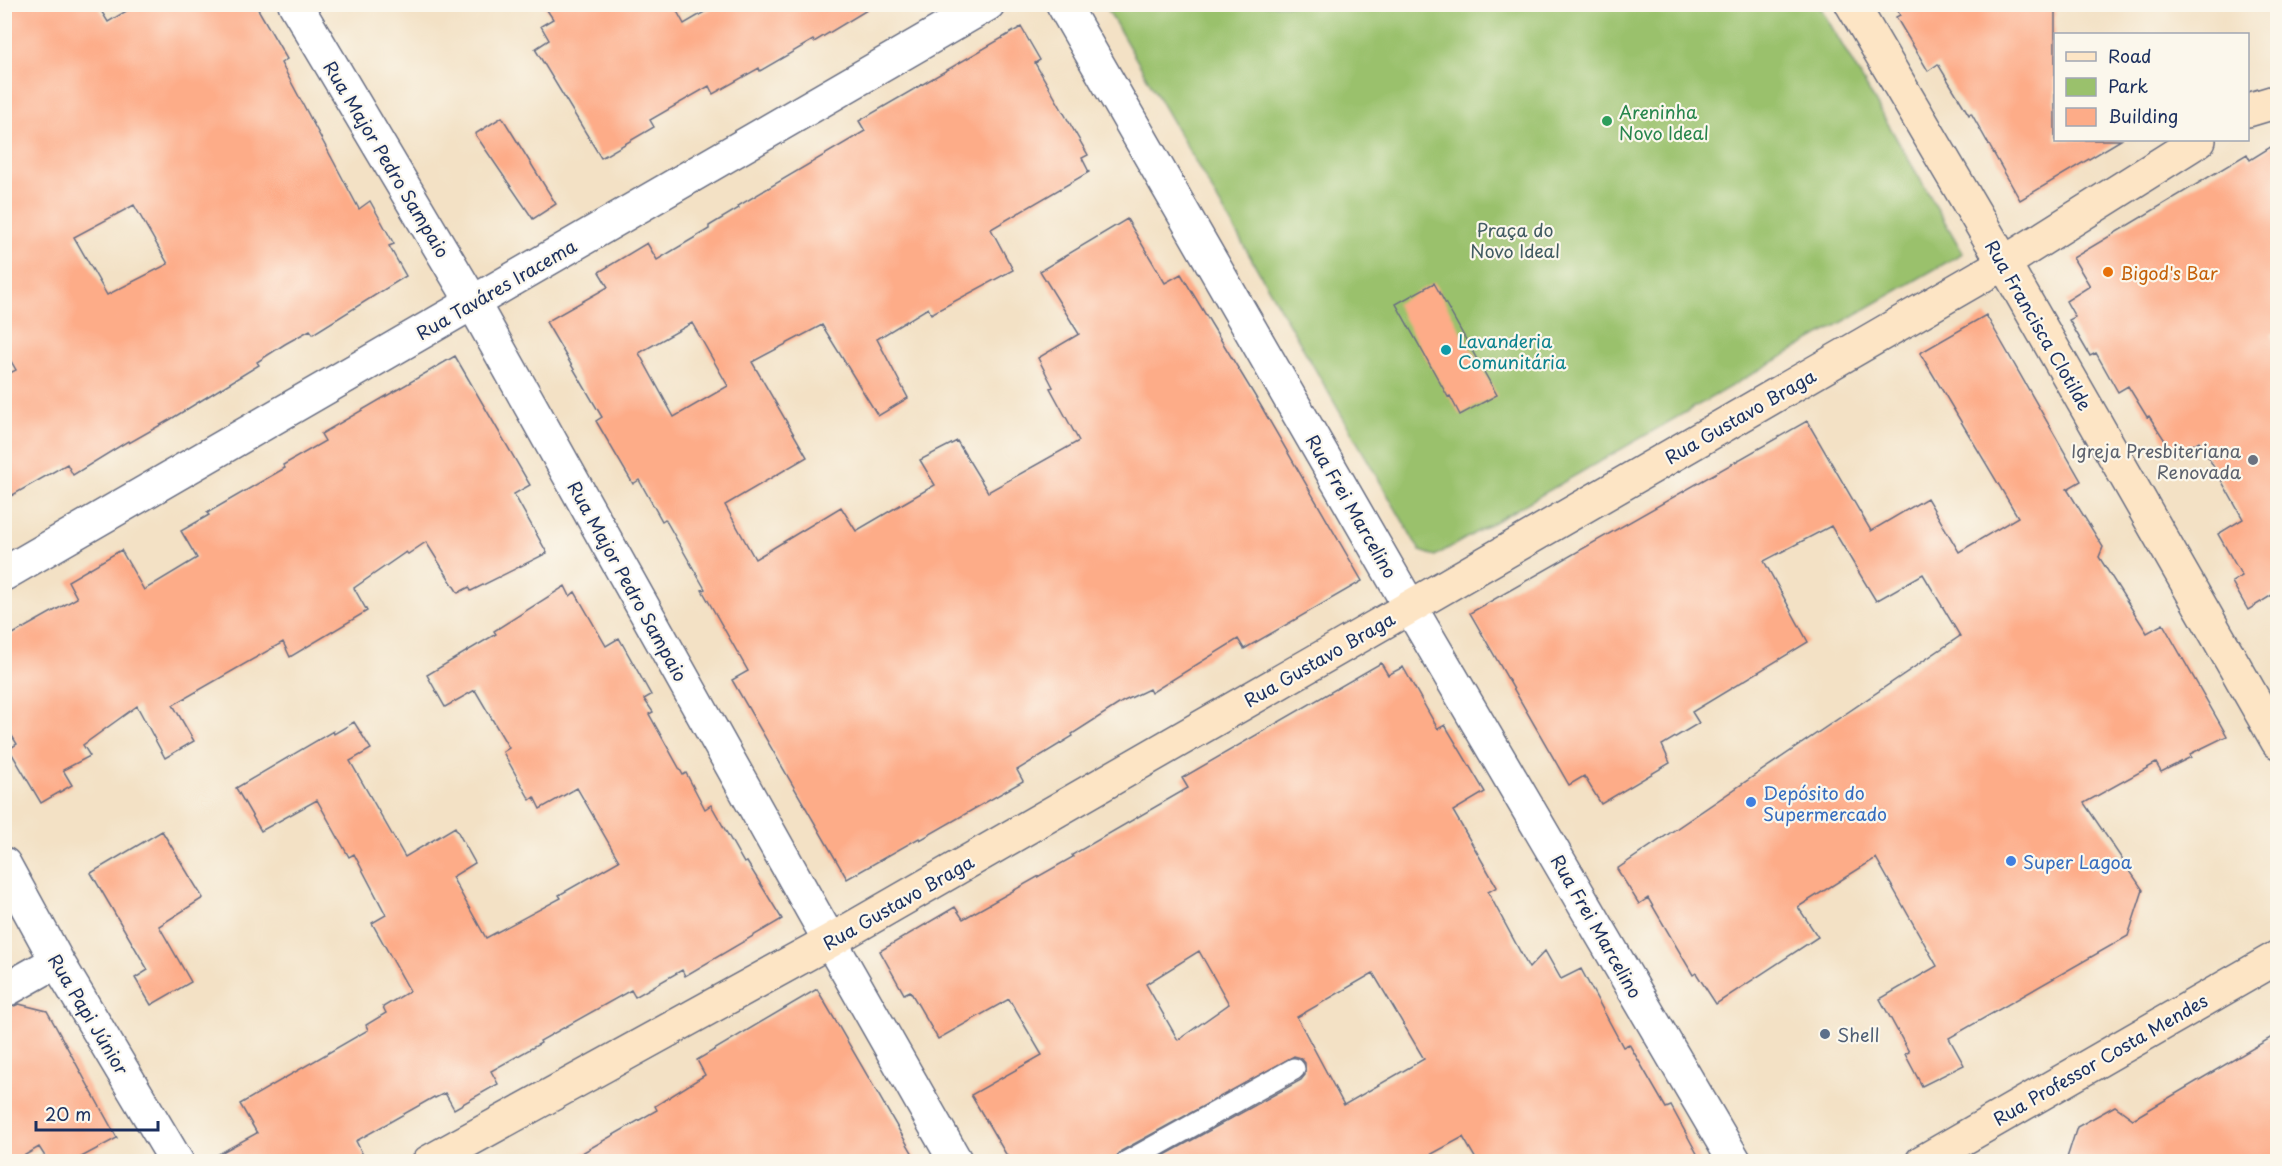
<svg xmlns="http://www.w3.org/2000/svg" width="2282" height="1166" font-family="'Playpen Sans',sans-serif">
<style>
.green{fill:#9ac16c;stroke:#5a7865;stroke-width:1.5}
.building{fill:#fdac88;fill-rule:evenodd}
.lines{fill:none;stroke-linecap:round;stroke-linejoin:round}
.lane-casing{stroke:#676d82;stroke-width:24}
.street-casing{stroke:#676d82;stroke-width:36}
.secondary-casing{stroke:#676d82;stroke-width:36}
.lane{stroke:#fff;stroke-width:21}
.street{stroke:#fff;stroke-width:33}
.secondary{stroke:#fde5c5;stroke-width:33}
.leisure-dot{fill:#2e9e5b;stroke:#fbf7ec;stroke-width:2}
.food-dot{fill:#e8710a;stroke:#fbf7ec;stroke-width:2}
.culture-dot{fill:#0f9aa8;stroke:#fbf7ec;stroke-width:2}
.worship-dot{fill:#6b7280;stroke:#fbf7ec;stroke-width:2}
.shop-dot{fill:#3f7fe0;stroke:#fbf7ec;stroke-width:2}
.service-dot{fill:#5c6f8a;stroke:#fbf7ec;stroke-width:2}
.labels{text-anchor:middle;dominant-baseline:central;stroke-width:4.5;stroke-linejoin:round;paint-order:stroke}
.leisure-label{font-size:18px;fill:#27864d;stroke:#fbf7ec;text-anchor:start}
.street-label{font-size:18px;fill:#1b2f5e;stroke:#fbf7ec}
.park-label{font-size:18px;fill:#415b62;stroke:#fbf7ec}
.food-label{font-size:18px;fill:#c56008;stroke:#fbf7ec;text-anchor:start}
.culture-label{font-size:18px;fill:#0d838f;stroke:#fbf7ec;text-anchor:start}
.worship-label{font-size:18px;fill:#5b616d;stroke:#fbf7ec;text-anchor:end}
.shop-label{font-size:18px;fill:#366cbe;stroke:#fbf7ec;text-anchor:start}
.service-label{font-size:18px;fill:#4e5e75;stroke:#fbf7ec;text-anchor:start}
</style>
<rect width="100%" height="100%" fill="#fbf7ec"/>
<filter id="ink" filterUnits="userSpaceOnUse"><feTurbulence type="fractalNoise" baseFrequency=".0167" numOctaves="2"/><feDisplacementMap in="SourceGraphic" scale="12" xChannelSelector="R" yChannelSelector="G"/><feConvolveMatrix kernelMatrix="1 2 1 2 8 2 1 2 1" color-interpolation-filters="sRGB"/></filter>
<filter id="wash" filterUnits="userSpaceOnUse"><feTurbulence type="fractalNoise" baseFrequency=".008" numOctaves="4" result="noise"/><feDisplacementMap in="SourceGraphic" scale="24" xChannelSelector="R" yChannelSelector="G"/><feGaussianBlur stdDeviation="1.35" result="paint"/><feColorMatrix in="noise" values="0 0 0 0 0 0 0 0 0 0 0 0 0 0 0 0 0 1.4 0 .05"/><feComposite in="paint" operator="in"/></filter>
<g filter="url(#wash)">
<rect width="100%" height="100%" fill="#f3e1c5"/>
<!-- green -->
<path class="green" d="M 1105,5 L 1819,5 L 1963,253 L 1435,556 L 1420,551 Z"/>
<g id="blocks">
<!-- building -->
<path class="building" d="M 4,4 L 97,4 L 108,22 L 138,4 L 255,4 L 287,59 L 281,63 L 359,209 L 370,201 L 394,244 L 389,246 L 406,276 L 313,334 L 310,330 L 285,344 L 257,362 L 259,365 L 171,419 L 129,443 L 128,441 L 73,475 L 67,464 L 4,500 L 4,376 L 16,370 L 4,349 ZM 134,205 L 168,264 L 107,295 L 74,237 Z
M 543,4 L 673,4 L 684,24 L 718,4 L 877,4 L 814,42 L 813,40 L 760,71 L 759,68 L 713,94 L 709,86 L 650,120 L 654,127 L 601,158 L 535,49 L 549,40 L 541,26 L 553,19 Z
M 1893,4 L 2055,4 L 2055,140 L 2121,140 L 2020,200 L 1971,113 L 1969,115 L 1938,64 L 1928,71 L 1896,17 L 1900,15 Z
M 1021,27 L 1040,60 L 1035,63 L 1088,155 L 1082,158 L 1089,172 L 991,229 L 1013,270 L 931,314 L 928,308 L 877,339 L 908,398 L 878,416 L 822,325 L 752,362 L 807,457 L 725,505 L 755,559 L 841,507 L 856,531 L 902,504 L 935,485 L 920,460 L 957,441 L 988,492 L 1079,441 L 1050,388 L 1053,387 L 1038,358 L 1079,334 L 1040,271 L 1127,219 L 1165,283 L 1181,274 L 1261,406 L 1362,581 L 1244,649 L 1238,639 L 1151,693 L 1149,689 L 1122,702 L 1072,734 L 1073,736 L 1017,770 L 1023,781 L 920,840 L 919,838 L 847,879 L 732,680 L 748,671 L 702,590 L 705,589 L 665,519 L 662,521 L 639,480 L 633,484 L 596,421 L 602,417 L 546,322 L 608,287 L 599,272 L 647,243 L 657,260 L 709,229 L 709,226 L 739,208 L 738,206 L 865,131 L 859,121 ZM 692,323 L 728,386 L 674,417 L 639,353 Z
M 502,117 L 556,204 L 533,219 L 475,134 Z
M 2277,143 L 2277,331 L 2271,335 L 2277,347 L 2277,592 L 2248,610 L 2232,582 L 2242,576 L 2218,534 L 2243,519 L 2199,441 L 2175,456 L 2149,416 L 2147,417 L 2128,386 L 2118,392 L 2096,353 L 2090,356 L 2069,320 L 2075,317 L 2066,301 L 2090,286 L 2073,258 L 2247,154 L 2250,160 Z
M 1434,283 L 1497,395 L 1460,415 L 1450,396 L 1448,397 L 1396,304 Z
M 1986,315 L 2081,481 L 2067,489 L 2103,547 L 2099,557 L 2147,633 L 2163,624 L 2227,736 L 2190,754 L 2191,757 L 2161,772 L 2156,763 L 2084,803 L 2143,890 L 2128,936 L 1949,1038 L 1964,1065 L 1922,1086 L 1905,1054 L 1909,1052 L 1880,999 L 1937,966 L 1876,858 L 1798,907 L 1818,937 L 1716,1004 L 1696,973 L 1693,975 L 1648,898 L 1639,904 L 1617,869 L 1960,636 L 1923,574 L 1876,601 L 1831,526 L 1764,561 L 1808,642 L 1692,712 L 1699,723 L 1662,745 L 1670,763 L 1601,804 L 1584,776 L 1569,785 L 1470,613 L 1807,421 L 1871,531 L 1927,498 L 1959,552 L 2018,517 L 1920,353 Z
M 455,356 L 530,485 L 514,494 L 547,553 L 471,591 L 469,587 L 458,593 L 426,542 L 408,554 L 406,552 L 354,588 L 367,611 L 290,657 L 283,642 L 173,705 L 194,741 L 165,758 L 137,706 L 83,745 L 90,756 L 63,770 L 72,785 L 41,803 L 9,749 L 17,744 L 4,723 L 4,639 L 77,598 L 68,581 L 121,550 L 144,590 L 197,558 L 181,531 L 209,515 L 207,513 L 285,468 L 283,465 L 325,441 L 321,434 Z
M 565,586 L 570,596 L 575,592 L 606,646 L 619,638 L 651,695 L 644,699 L 653,712 L 649,714 L 683,775 L 686,773 L 705,809 L 711,805 L 744,863 L 747,862 L 782,919 L 685,976 L 682,970 L 635,997 L 631,990 L 540,1041 L 541,1043 L 491,1071 L 498,1084 L 454,1109 L 445,1093 L 435,1098 L 434,1097 L 356,1141 L 366,1161 L 206,1161 L 257,1133 L 240,1104 L 368,1030 L 366,1025 L 386,1013 L 383,1007 L 410,991 L 372,923 L 386,915 L 354,854 L 349,857 L 317,800 L 261,831 L 236,788 L 333,731 L 334,734 L 354,722 L 371,749 L 350,761 L 405,857 L 455,827 L 475,863 L 452,877 L 486,938 L 561,898 L 559,895 L 619,861 L 577,788 L 540,809 L 534,797 L 530,800 L 503,752 L 509,748 L 475,690 L 445,707 L 427,675 L 496,634 L 494,631 Z
M 1381,663 L 1388,675 L 1403,667 L 1438,729 L 1445,725 L 1485,792 L 1453,811 L 1497,887 L 1488,892 L 1529,968 L 1545,951 L 1561,979 L 1581,969 L 1623,1047 L 1629,1044 L 1666,1108 L 1671,1106 L 1701,1161 L 1477,1161 L 1463,1137 L 1419,1161 L 1154,1161 L 1301,1080 L 1305,1075 L 1305,1063 L 1301,1058 L 1294,1056 L 1121,1151 L 1114,1161 L 1010,1161 L 971,1095 L 1042,1055 L 1009,999 L 938,1039 L 910,991 L 904,994 L 880,951 L 955,907 L 963,919 L 1073,857 L 1072,855 L 1188,788 L 1182,778 ZM 1199,951 L 1229,1004 L 1178,1040 L 1146,984 ZM 1373,973 L 1424,1059 L 1344,1105 L 1297,1017 Z
M 162,831 L 203,898 L 159,926 L 191,982 L 151,1005 L 135,978 L 148,970 L 91,873 Z
M 817,989 L 917,1161 L 568,1161 L 657,1110 L 655,1106 L 705,1075 L 697,1060 Z
M 19,1004 L 47,1011 L 117,1138 L 74,1161 L 48,1161 L 39,1147 L 15,1161 L 4,1161 L 4,1010 Z
M 2277,1034 L 2277,1161 L 2066,1161 L 2077,1127 L 2115,1106 L 2133,1119 Z"/>
</g>
</g>
<g filter="url(#ink)">
<use href="#blocks" fill-opacity="0" stroke="#676d82" stroke-width="1.5"/>
<g class="lines">
<defs>
<path id="lane" d="M 1127,1162 L 1294,1069"/>
<path id="street" d="M 295,4 L 473,303 L 813,911 L 956,1162
M 1063,4 L 1410,607 L 1735,1162
M 4,574 L 988,4
M 4,864 L 57,961 L 177,1162
M 4,991 L 57,961"/>
<path id="secondary" d="M 1852,4 L 2004,263 L 2278,742
M 2248,110 L 2278,101
M 429,1162 L 830,941 L 1410,607 L 2004,263 L 2199,140
M 1922,1162 L 2278,957"/>
</defs>
<!-- lane casing -->
<use href="#lane" class="lane-casing"/>
<!-- street casing -->
<use href="#street" class="street-casing"/>
<!-- secondary casing -->
<use href="#secondary" class="secondary-casing"/>
<!-- lane -->
<use href="#lane" class="lane"/>
<!-- street -->
<use href="#street" class="street"/>
<!-- secondary -->
<use href="#secondary" class="secondary"/>
</g>
</g>
<!-- markers -->
<circle class="leisure-dot" cx="1607" cy="121" r="6"/>
<circle class="food-dot" cx="2108" cy="272" r="6"/>
<circle class="culture-dot" cx="1446" cy="350" r="6"/>
<circle class="worship-dot" cx="2253" cy="460" r="6"/>
<g class="shop-dot">
<circle cx="1751" cy="802" r="6"/>
<circle cx="2011" cy="861" r="6"/>
</g>
<circle class="service-dot" cx="1825" cy="1034" r="6"/>
<g class="labels">
<!-- leisure labels -->
<g class="leisure-label">
<text x="1619" y="111">Areninha<tspan x="1619" dy="21">Novo Ideal</tspan></text>
</g>
<!-- street labels -->
<g class="street-label">
<text transform="translate(387 159) rotate(59)">Rua Major Pedro Sampaio</text>
<text transform="translate(496 289) rotate(-30)">Rua Taváres Iracema</text>
<text transform="translate(2039 325) rotate(60)">Rua Francisca Clotilde</text>
<text transform="translate(1740 416) rotate(-30)">Rua Gustavo Braga</text>
<text transform="translate(1352 506) rotate(60)">Rua Frei Marcelino</text>
<text transform="translate(628 581) rotate(61)">Rua Major Pedro Sampaio</text>
<text transform="translate(1319 659) rotate(-30)">Rua Gustavo Braga</text>
<text transform="translate(898 902) rotate(-30)">Rua Gustavo Braga</text>
<text transform="translate(1597 926) rotate(60)">Rua Frei Marcelino</text>
<text transform="translate(89 1014) rotate(59)">Rua Papi Júnior</text>
<text transform="translate(2100 1059) rotate(-30)">Rua Professor Costa Mendes</text>
</g>
<!-- park labels -->
<g class="park-label">
<text x="1515" y="229">Praça do<tspan x="1515" dy="21">Novo Ideal</tspan></text>
</g>
<!-- food labels -->
<g class="food-label">
<text x="2120" y="272">Bigod's Bar</text>
</g>
<!-- culture labels -->
<g class="culture-label">
<text x="1458" y="340">Lavanderia<tspan x="1458" dy="21">Comunitária</tspan></text>
</g>
<!-- worship labels -->
<g class="worship-label">
<text x="2241" y="450">Igreja Presbiteriana<tspan x="2241" dy="21">Renovada</tspan></text>
</g>
<!-- shop labels -->
<g class="shop-label">
<text x="1763" y="792">Depósito do<tspan x="1763" dy="21">Supermercado</tspan></text>
<text x="2023" y="861">Super Lagoa</text>
</g>
<!-- service labels -->
<g class="service-label">
<text x="1837" y="1034">Shell</text>
</g>
</g>
<!-- margin -->
<rect width="2282" height="1166" fill="none" stroke="#fbf7ec" stroke-width="24"/>
<!-- legend -->
<rect x="2054" y="33" width="195" height="108" fill="#fbf7ec" stroke="#a1a7b3" stroke-width="1.5"/>
<rect x="2066" y="52" width="30" height="9" fill="#fde5c5" stroke="#a1a7b3" stroke-width="1.5"/>
<text x="2108" y="63" font-size="18" fill="#1b2f5e">Road</text>
<rect x="2066" y="78" width="30" height="18" fill="#9ac16c" stroke="#a1a7b3" stroke-width="1.5"/>
<text x="2108" y="93" font-size="18" fill="#1b2f5e">Park</text>
<rect x="2066" y="108" width="30" height="18" fill="#fdac88" stroke="#a1a7b3" stroke-width="1.5"/>
<text x="2108" y="123" font-size="18" fill="#1b2f5e">Building</text>
<!-- scale -->
<path d="M36 1121v9h122v-9" fill="none" stroke="#1b2f5e" stroke-width="3"/>
<text x="45" y="1121" font-size="18" fill="#1b2f5e" stroke="#fbf7ec" stroke-width="4.5" paint-order="stroke">20 m</text>
</svg>
